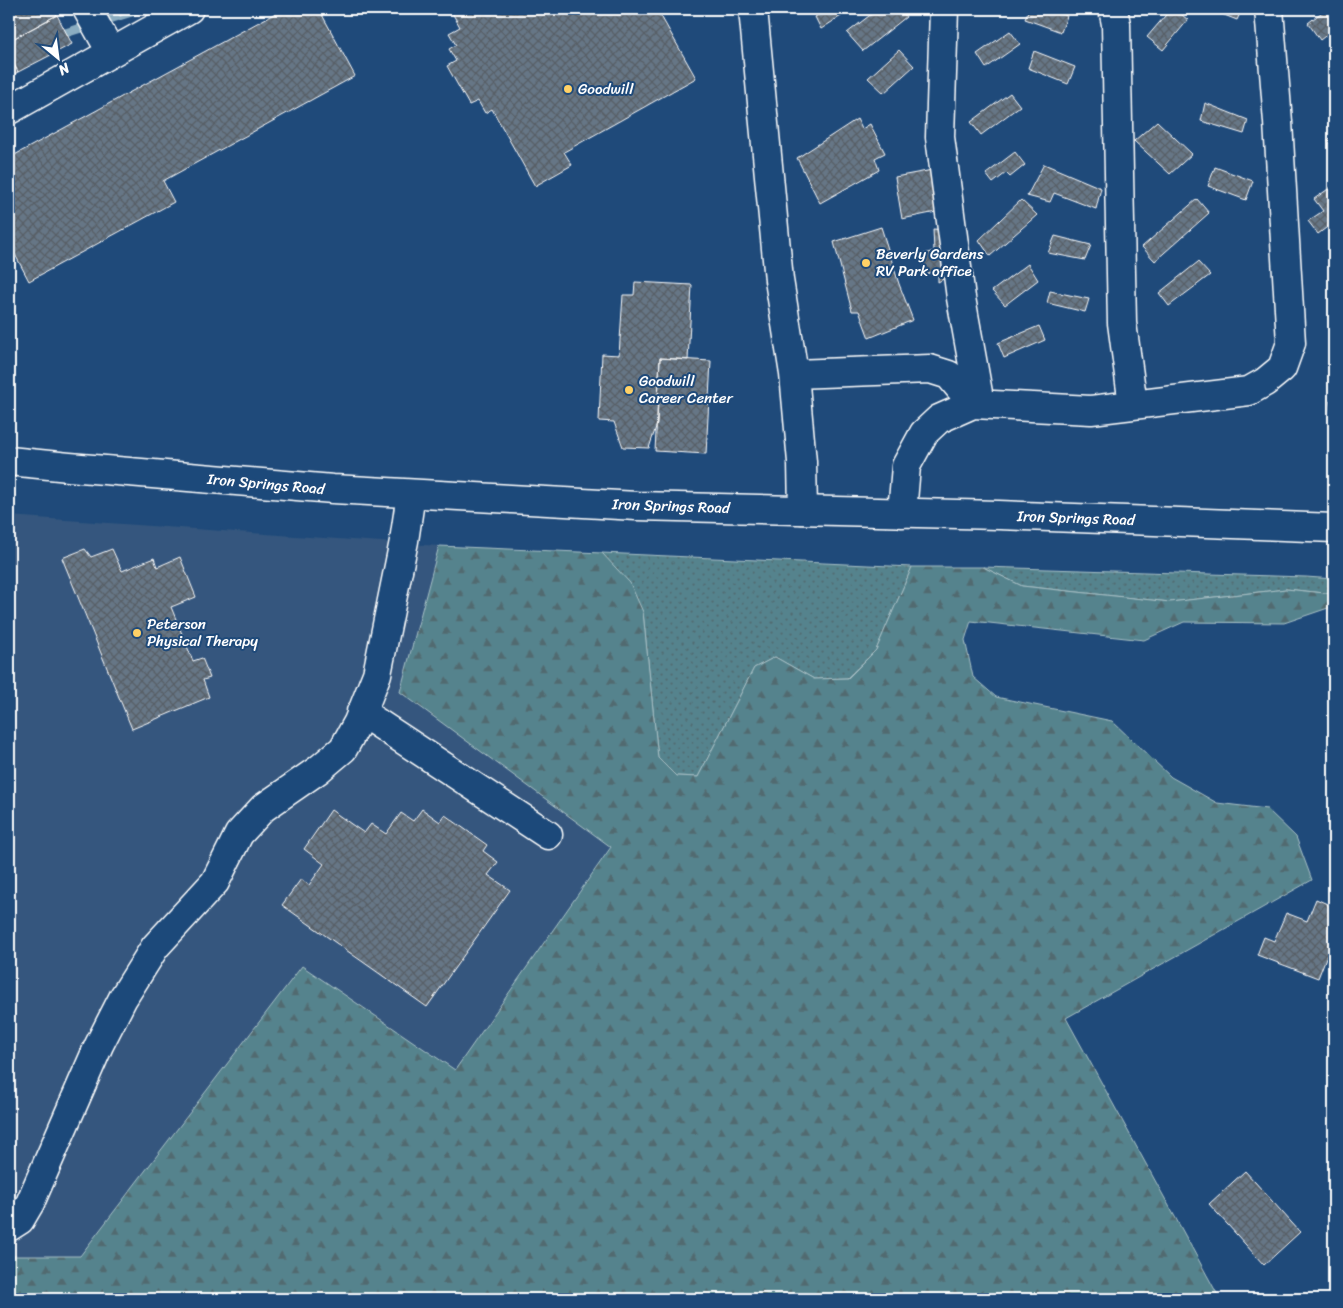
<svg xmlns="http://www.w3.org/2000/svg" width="1343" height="1308" font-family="Sriracha,sans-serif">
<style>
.built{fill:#34577e}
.grass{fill:url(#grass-dots);stroke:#aac1c6}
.forest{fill:url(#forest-firs);stroke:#aac1c6}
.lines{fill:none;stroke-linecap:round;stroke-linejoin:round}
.stream{stroke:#8badc1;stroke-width:9}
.building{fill:url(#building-cross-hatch);stroke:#fff}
.minor-casing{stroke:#fff;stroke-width:31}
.major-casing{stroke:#fff;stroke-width:31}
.minor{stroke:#1f4a7a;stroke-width:28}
.major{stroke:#1f4a7a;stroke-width:28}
.poi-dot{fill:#ffd166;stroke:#1f4a7a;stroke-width:2}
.labels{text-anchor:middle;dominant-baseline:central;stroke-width:4;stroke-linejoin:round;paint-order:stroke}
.poi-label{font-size:15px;fill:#fff;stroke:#1f4a7a;text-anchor:start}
.street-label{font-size:15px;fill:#fff;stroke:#1f4a7a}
</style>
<defs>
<pattern id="grass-dots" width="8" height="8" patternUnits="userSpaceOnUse" patternTransform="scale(1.25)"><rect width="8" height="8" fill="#55838d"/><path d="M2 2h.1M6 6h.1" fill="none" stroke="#516a70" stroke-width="1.8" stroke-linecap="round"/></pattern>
<pattern id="forest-firs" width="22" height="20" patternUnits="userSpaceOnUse" patternTransform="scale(1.25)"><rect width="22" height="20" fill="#55838d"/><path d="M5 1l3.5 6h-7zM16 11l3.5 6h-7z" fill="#516a70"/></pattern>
<pattern id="building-cross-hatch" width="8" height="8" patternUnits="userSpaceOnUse" patternTransform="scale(1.25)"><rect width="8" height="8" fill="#667686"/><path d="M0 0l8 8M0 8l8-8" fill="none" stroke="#585f66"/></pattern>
</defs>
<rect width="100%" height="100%" fill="#1f4a7a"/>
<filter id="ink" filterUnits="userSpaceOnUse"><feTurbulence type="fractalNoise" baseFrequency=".02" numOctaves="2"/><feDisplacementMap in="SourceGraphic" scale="10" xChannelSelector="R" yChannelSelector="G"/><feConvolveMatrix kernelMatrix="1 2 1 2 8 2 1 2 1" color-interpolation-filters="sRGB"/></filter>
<g filter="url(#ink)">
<!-- built -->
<path class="built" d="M 9,516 L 439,546 L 400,692 L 611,846 L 455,1070 L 302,966 L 80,1256 L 9,1256 Z"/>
<!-- grass -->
<path class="grass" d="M 602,553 L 912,567 L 876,650 L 847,678 L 814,679 L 775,657 L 754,668 L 698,777 L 676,776 L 658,758 L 643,612 Z
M 983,567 L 1306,577 L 1334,579 L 1334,594 L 1286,589 L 1170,602 L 1022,586 Z"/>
<!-- forest -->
<path class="forest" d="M 439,546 L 602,553 L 630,583 L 643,612 L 658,758 L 676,776 L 698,777 L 754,668 L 775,657 L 814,679 L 848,678 L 876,650 L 912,567 L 983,567 L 1022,586 L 1170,602 L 1286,589 L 1334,594 L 1334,606 L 1284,623 L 1184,622 L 1144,640 L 971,621 L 965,640 L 973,677 L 996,697 L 1112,721 L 1171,777 L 1217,803 L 1267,809 L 1296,837 L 1312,880 L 1066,1018 L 1220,1299 L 905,1299 L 887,1298 L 884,1299 L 9,1299 L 9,1256 L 80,1256 L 302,966 L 455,1070 L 611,847 L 400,692 Z"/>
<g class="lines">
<!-- stream -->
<path class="stream" d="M 56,36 L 141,9"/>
</g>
<!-- building -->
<path class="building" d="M 9,9 L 54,9 L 57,15 L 9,41 Z
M 116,9 L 133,9 L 120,16 Z
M 283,9 L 319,9 L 355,76 L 163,181 L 174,202 L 29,281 L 9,243 L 9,158 Z
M 450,9 L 657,9 L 696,78 L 564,152 L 572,165 L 535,186 L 492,109 L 485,113 L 478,101 L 469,105 L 447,66 L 456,61 L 449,49 L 456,45 L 449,33 L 460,27 Z
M 828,9 L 852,9 L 821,29 L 815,17 Z
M 878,9 L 901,9 L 906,17 L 863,51 L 847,33 Z
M 1029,9 L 1048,9 L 1067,16 L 1061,32 L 1025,19 Z
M 1171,9 L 1175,9 L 1188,20 L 1163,50 L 1147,37 Z
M 1209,9 L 1242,9 L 1237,20 Z
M 1326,9 L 1334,9 L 1334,29 L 1320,40 L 1308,23 Z
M 57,15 L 72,44 L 18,72 L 9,55 L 9,41 Z
M 1010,31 L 1020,44 L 986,68 L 977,54 Z
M 899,50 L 914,66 L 884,93 L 868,78 Z
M 1034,51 L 1075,67 L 1068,84 L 1028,68 Z
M 9,55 L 18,72 L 9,77 Z
M 1010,93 L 1020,106 L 981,135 L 971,122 Z
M 1205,103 L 1248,120 L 1244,134 L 1201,121 Z
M 857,119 L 862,129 L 870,124 L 885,153 L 875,158 L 879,170 L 820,203 L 797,158 Z
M 1334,120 L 1334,130 L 1329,125 Z
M 1157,121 L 1192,154 L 1170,174 L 1134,141 Z
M 1334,134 L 1334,152 L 1328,140 Z
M 1015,152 L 1025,165 L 1010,177 L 1006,173 L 993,183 L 986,174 Z
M 1044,164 L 1101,188 L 1096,209 L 1054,193 L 1050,202 L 1027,196 Z
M 1215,167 L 1253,181 L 1246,200 L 1208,186 Z
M 938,169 L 941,211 L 902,219 L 895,177 Z
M 1334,185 L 1334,222 L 1318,234 L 1308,221 L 1323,211 L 1314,199 Z
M 1197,199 L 1209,213 L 1155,261 L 1142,247 Z
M 1021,200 L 1037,215 L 990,256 L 979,240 Z
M 881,227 L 899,284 L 913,320 L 869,338 L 859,311 L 852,311 L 834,242 Z
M 933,229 L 946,230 L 949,276 L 938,282 L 938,270 L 926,274 L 921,255 L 934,251 Z
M 1055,236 L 1091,245 L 1085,260 L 1048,253 Z
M 1198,262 L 1210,275 L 1169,306 L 1159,293 Z
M 1028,264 L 1038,280 L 1005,305 L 992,291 Z
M 635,282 L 692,285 L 688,360 L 660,358 L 657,424 L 649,448 L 623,447 L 614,422 L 599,421 L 602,354 L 619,355 L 623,295 L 634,295 Z
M 1050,291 L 1089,299 L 1085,312 L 1047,303 Z
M 1039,326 L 1045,340 L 1004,358 L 998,343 Z
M 660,358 L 711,361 L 706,454 L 655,451 Z
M 1330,401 L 1334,401 L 1334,423 L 1332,423 Z
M 85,549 L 91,557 L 112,549 L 122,571 L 154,558 L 157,567 L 180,557 L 196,597 L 171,607 L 193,661 L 202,658 L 210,678 L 203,680 L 209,697 L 132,729 L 62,558 Z
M 422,809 L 440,822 L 445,815 L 487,845 L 483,851 L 498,862 L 488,875 L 510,890 L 427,1007 L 282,905 L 301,879 L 309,885 L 324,864 L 304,849 L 331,810 L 364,833 L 371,824 L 386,834 L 401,813 L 413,821 Z
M 1316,899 L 1334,907 L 1334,955 L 1333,958 L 1327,955 L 1318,978 L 1257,955 L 1264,937 L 1274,941 L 1286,913 L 1307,921 Z
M 1245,1171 L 1300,1232 L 1264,1265 L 1209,1204 Z"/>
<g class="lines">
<defs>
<path id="minor" d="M 87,9 L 111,52
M 753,9 L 779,280 L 794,374 L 802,462 L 803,510
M 944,9 L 940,137 L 961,298 L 980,404
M 1113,9 L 1116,24 L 1122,323 L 1133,405
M 9,110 L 189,9
M 794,374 L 930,369 L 949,375 L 973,404 L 1091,410 L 1249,391 L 1265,382 L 1282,368 L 1291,343 L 1278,122 L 1269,9
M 902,513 L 906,466 L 924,433 L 939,419 L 973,404
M 361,712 L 548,835
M 9,1227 L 20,1220 L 30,1203 L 99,1045 L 123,998 L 155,947 L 215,882 L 239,834 L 263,808 L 318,770 L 343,749 L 358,722 L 377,674 L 404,541 L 411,494"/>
<path id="major" d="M 9,461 L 69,467 L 333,489 L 637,506 L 999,515 L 1334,528"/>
</defs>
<!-- minor casing -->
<use href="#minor" class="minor-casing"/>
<!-- major casing -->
<use href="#major" class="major-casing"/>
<!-- minor -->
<use href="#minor" class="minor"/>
<!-- major -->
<use href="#major" class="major"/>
</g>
</g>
<!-- markers -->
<g class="poi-dot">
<circle cx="568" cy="89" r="5"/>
<circle cx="866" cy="263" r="5"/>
<circle cx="629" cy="390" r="5"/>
<circle cx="137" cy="633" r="5"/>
</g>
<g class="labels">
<!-- poi labels -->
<g class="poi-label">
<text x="578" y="89">Goodwill</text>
<text x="876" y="254">Beverly Gardens<tspan x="876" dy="17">RV Park office</tspan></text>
<text x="639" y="381">Goodwill<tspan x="639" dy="17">Career Center</tspan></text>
<text x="147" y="624">Peterson<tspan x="147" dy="17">Physical Therapy</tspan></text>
</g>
<!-- street labels -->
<g class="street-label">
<text transform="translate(266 484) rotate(5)">Iron Springs Road</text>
<text transform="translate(671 506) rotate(2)">Iron Springs Road</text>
<text transform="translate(1076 518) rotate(2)">Iron Springs Road</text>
</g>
</g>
<!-- margin -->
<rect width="1343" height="1308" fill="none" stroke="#1f4a7a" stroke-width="30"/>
<rect x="15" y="15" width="1313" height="1278" fill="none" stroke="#fff" stroke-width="2" filter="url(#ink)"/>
<!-- north arrow -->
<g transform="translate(58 58) rotate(151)" stroke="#1f4a7a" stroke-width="4" paint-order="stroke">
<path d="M0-4L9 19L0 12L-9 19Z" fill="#ffffff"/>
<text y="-8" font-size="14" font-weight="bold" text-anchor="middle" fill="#ffffff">N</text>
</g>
</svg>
